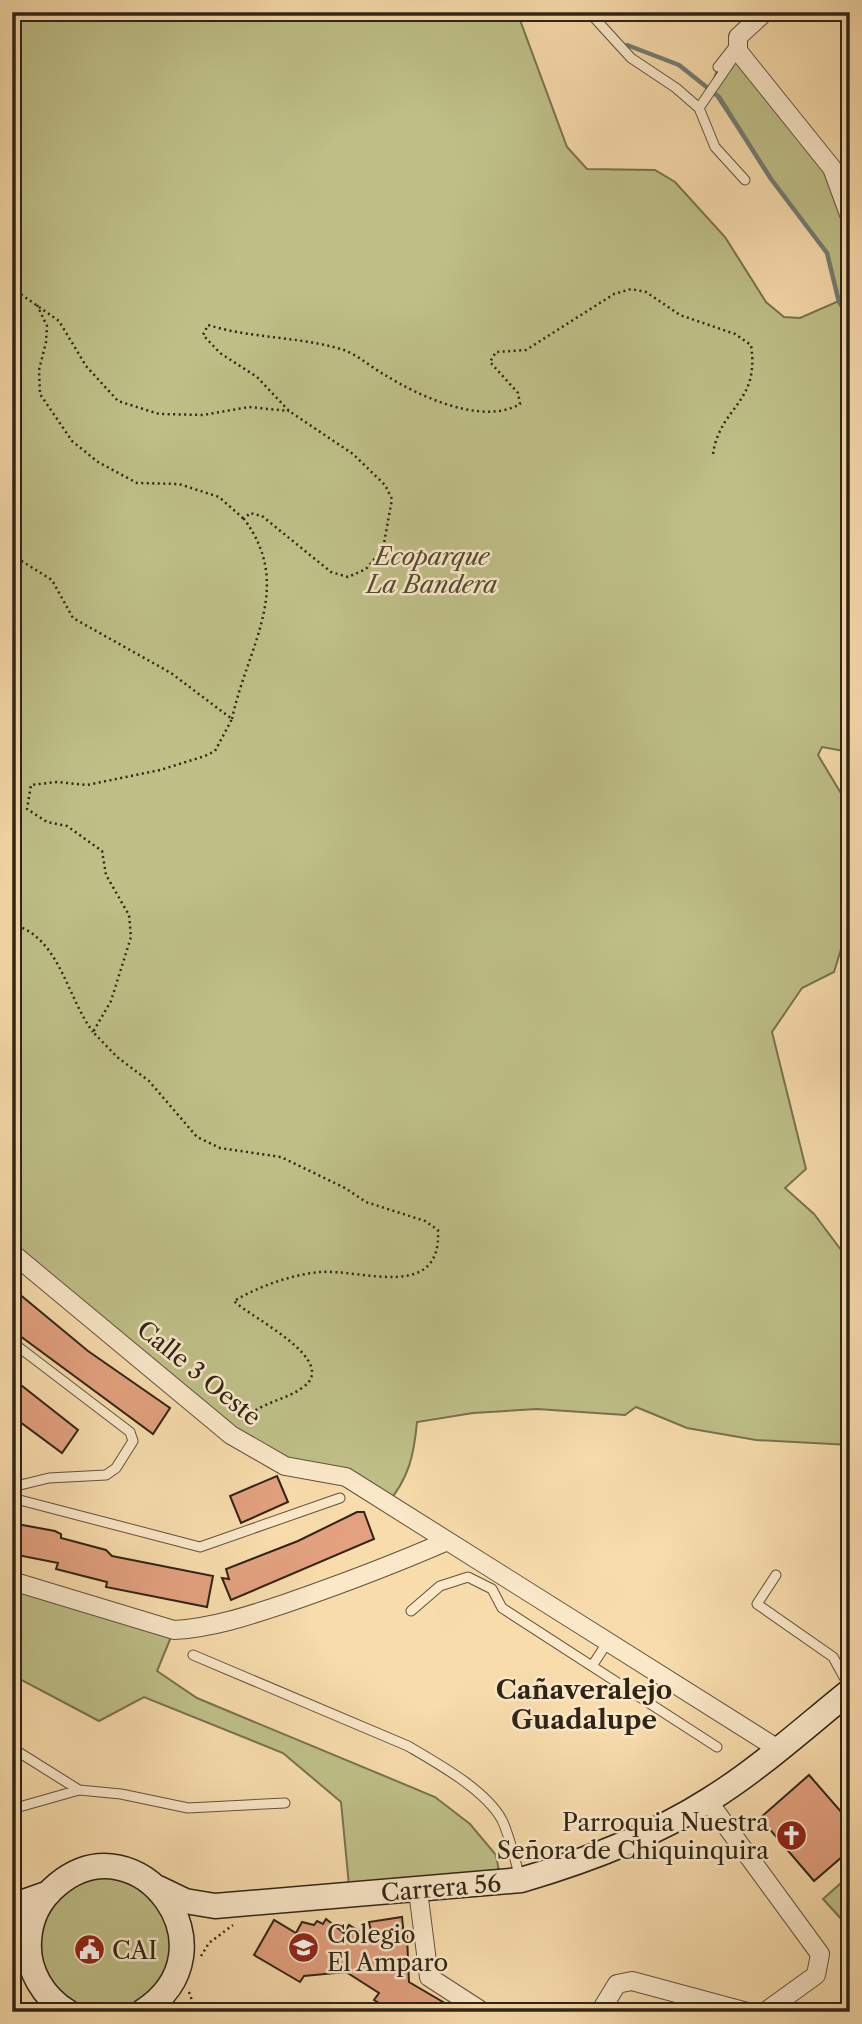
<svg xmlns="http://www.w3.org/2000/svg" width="862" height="2024" font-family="'Libre Caslon Text',serif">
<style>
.green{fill:#bfc088;stroke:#77724e;stroke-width:2}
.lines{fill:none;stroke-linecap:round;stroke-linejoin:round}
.stream{stroke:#737d74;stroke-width:4.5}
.building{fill:#e3a17f;stroke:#2f2415;stroke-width:2}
.lane-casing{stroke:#61523b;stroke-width:11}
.street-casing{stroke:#61523b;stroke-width:20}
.secondary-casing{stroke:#2f2415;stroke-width:27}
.path{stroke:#2f2415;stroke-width:2.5;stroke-dasharray:2 3.5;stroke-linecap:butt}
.lane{stroke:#fae8c9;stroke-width:9}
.street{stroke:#fae8c9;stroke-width:18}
.secondary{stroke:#fae8c9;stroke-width:24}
.labels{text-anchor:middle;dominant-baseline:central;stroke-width:5;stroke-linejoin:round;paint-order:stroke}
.park-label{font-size:24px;font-style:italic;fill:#534b32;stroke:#fae8c9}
.street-label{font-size:24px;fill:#2f2415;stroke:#fae8c9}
.poi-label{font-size:24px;fill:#2f2415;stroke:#fae8c9;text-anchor:start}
.neighbourhood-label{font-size:26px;font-weight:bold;fill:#2f2415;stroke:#fae8c9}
</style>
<rect width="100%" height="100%" fill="#f8dcac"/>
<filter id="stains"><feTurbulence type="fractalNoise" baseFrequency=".00286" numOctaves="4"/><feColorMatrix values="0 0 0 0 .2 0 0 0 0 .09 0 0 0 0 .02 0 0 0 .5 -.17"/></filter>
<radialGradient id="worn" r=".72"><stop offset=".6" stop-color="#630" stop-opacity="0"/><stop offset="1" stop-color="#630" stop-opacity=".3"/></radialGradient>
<!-- green -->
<path class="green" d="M 12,12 L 517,12 L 567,147 L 587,169 L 655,170 L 675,182 L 725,237 L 766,302 L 784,317 L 800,318 L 839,301 L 827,253 L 771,179 L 711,88 L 718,67 L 737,43 L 832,168 L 850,217 L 850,752 L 822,747 L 818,755 L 845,800 L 841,874 L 846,933 L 834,972 L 802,988 L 772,1032 L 806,1169 L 785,1188 L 814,1214 L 850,1262 L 850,1445 L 756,1440 L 687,1428 L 636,1407 L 625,1415 L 537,1409 L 473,1413 L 417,1422 C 414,1455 409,1478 387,1504 L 346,1477 L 285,1466 L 231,1435 L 12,1253 Z
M 12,1581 L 174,1630 L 157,1671 L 197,1698 L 435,1797 L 470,1824 L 496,1855 L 501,1882 L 350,1896 L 341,1802 L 283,1753 L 144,1697 L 99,1721 L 12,1675 Z
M 134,1873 L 182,1944 L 142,2012 L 68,2012 L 29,1949 L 59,1883 Z
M 850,1875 L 850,1917 L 844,1922 L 823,1899 Z"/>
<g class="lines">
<!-- stream -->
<path class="stream" d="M 627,45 L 679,65 L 719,97 L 771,179 L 827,253 L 839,302 L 850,318"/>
</g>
<!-- building -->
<path class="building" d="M 12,1288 L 88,1351 L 170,1408 L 153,1434 L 12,1330 Z
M 12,1378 L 78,1430 L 62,1453 L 12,1416 Z
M 277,1476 L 288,1502 L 241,1523 L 230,1496 Z
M 357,1512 L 364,1512 L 374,1539 L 231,1600 L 222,1578 L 229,1579 L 226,1569 L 298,1541 Z
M 17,1524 L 55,1531 L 61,1534 L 61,1538 L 106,1550 L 112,1556 L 213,1576 L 207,1607 L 106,1587 L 107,1582 L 56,1569 L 58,1563 L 12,1554 L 12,1525 Z
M 809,1775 L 850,1822 L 850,1850 L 814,1881 L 760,1818 Z
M 402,1917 L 404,1936 L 407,1936 L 409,1982 L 460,2012 L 394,2012 L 374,2000 L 379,1993 L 346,1972 L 304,1976 L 300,1982 L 254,1955 L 274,1920 L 296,1933 L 302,1922 L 314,1925 L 317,1921 L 323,1924 L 326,1919 L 344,1933 L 349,1925 L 373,1940 L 369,1922 Z
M 84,1938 L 102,1950 L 94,1962 L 76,1951 Z"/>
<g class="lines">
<defs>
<path id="lane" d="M 589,12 L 631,58 L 676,88 L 699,108 L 715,147 L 745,180
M 718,67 L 736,44
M 699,108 L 738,51
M 12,1342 L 130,1432 L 133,1441 L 116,1468 L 106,1475 L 49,1478 L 12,1487
M 12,1498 L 200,1547 L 340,1498
M 776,1575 L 757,1604 L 833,1657 L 850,1688
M 411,1611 L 440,1586 L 468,1577 L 492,1589 L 502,1608 L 717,1747
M 193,1655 L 408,1746 C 437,1763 486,1790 502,1820 C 510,1837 515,1860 520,1878
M 592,1666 L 607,1643
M 12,1748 L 79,1790
M 12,1809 L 79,1790 L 121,1794 L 188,1808 L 285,1803"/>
<path id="street" d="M 765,12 L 738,37 L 738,51 L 832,168 L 850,217
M 12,1253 L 231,1435 L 285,1466 L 346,1477 L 778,1749
M 12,1581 L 174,1630 C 212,1628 248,1616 284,1604 C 339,1585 392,1565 445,1542
M 708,1801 L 820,1954 L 816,1975 L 765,2012
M 418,1891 L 429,1977 L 483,2012
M 600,2012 L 617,1984 L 632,1981 L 747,2012"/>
<path id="secondary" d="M 158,1888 L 185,1901 L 215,1906 L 521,1880 C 586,1861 651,1837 709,1800 C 759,1769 804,1728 850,1691
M 12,1906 L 49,1893
M 68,2012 C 43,1997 27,1970 29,1941 C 30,1919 40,1899 57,1885 C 138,1817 239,1950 142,2012"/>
</defs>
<!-- lane casing -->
<use href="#lane" class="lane-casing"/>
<!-- street casing -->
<use href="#street" class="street-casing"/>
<!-- secondary casing -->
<use href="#secondary" class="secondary-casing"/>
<!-- path -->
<path class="path" d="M 12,288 L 59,321 L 86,366 L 118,401 L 159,414 L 203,415 L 249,407 L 289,411
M 37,305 L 47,326 L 46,342 L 39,370 L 40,394 L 72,441 L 98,462 L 137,483 L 179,484 L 219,497 L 244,519
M 12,555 L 52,580 L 73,618 L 171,673 L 232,719 L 215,751 L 205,756 L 160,770 L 87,785 L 57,782 L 31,785 L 27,809 L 47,822 L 67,826 L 102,851 L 106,875 L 129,915 L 131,937 L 111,1001 L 93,1032 L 117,1057 L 149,1081 L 197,1137 L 220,1148 L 281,1157 L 345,1188 L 366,1202 L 425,1221 L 438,1230 C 442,1302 362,1269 320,1272 C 290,1275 260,1286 234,1301 C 251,1318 342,1361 302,1388 C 282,1402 259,1402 242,1422
M 232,719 C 247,647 295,587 244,519 L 250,513 L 262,516 L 331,572 L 348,577 L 366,569 L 383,549 L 392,499 L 385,485 L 353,454 L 289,411 L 257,377 L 220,353 L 203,335 L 208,325 C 253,339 299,336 344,350 C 358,355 372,368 385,375 C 419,396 482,426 520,404 L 518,393 L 490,362 L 496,352 L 526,350 L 614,294 L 631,289 L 646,292 L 680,315 L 735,334 L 751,345 C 760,404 720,406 713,454
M 12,924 C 60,937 66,996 93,1032
M 201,1956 L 209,1943 L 233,1925
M 189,1992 L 194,2006 L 203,2012"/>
<!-- lane -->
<use href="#lane" class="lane"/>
<!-- street -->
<use href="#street" class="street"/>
<!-- secondary -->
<use href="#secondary" class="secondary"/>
</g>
<!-- icons -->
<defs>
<symbol id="church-disc" viewBox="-11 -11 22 22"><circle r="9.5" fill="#8f2418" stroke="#fae8c9"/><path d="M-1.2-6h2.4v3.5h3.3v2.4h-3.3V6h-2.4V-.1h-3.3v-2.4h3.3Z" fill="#fff"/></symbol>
<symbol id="school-disc" viewBox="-11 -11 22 22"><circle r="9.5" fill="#8f2418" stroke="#fae8c9"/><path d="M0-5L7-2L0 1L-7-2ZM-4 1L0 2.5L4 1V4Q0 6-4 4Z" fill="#fff"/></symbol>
<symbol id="civic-disc" viewBox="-11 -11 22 22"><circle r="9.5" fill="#8f2418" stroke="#fae8c9"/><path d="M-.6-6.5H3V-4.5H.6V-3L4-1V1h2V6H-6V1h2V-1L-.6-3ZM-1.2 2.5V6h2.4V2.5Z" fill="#fff"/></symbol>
</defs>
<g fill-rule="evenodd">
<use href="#church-disc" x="774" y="1818" width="35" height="35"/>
<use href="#school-disc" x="286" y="1930" width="35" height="35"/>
<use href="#civic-disc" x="72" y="1932" width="35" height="35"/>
</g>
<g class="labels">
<!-- park labels -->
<g class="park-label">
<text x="432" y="556">Ecoparque<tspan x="432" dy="28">La Bandera</tspan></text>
</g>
<!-- street labels -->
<g class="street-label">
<text transform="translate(199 1373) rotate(39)">Calle 3 Oeste</text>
<text transform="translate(441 1888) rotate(-5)">Carrera 56</text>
</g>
<!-- poi labels -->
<g class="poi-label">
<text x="769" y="1822" text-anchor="end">Parroquia Nuestra<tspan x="769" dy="28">Señora de Chiquinquira</tspan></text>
<text x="327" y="1934">Colegio<tspan x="327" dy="28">El Amparo</tspan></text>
<text x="112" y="1950">CAI</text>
</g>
<!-- neighbourhood labels -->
<g class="neighbourhood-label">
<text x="584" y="1690">Cañaveralejo<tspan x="584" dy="30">Guadalupe</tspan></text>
</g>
</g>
<!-- margin -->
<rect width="862" height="2024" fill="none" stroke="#f8dcac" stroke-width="42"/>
<rect x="14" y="14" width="834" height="1996" fill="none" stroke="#2f2415" stroke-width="3.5"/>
<rect x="21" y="21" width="820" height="1982" fill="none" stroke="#2f2415" stroke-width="2"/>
<rect width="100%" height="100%" filter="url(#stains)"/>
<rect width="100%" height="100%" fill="url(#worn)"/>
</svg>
